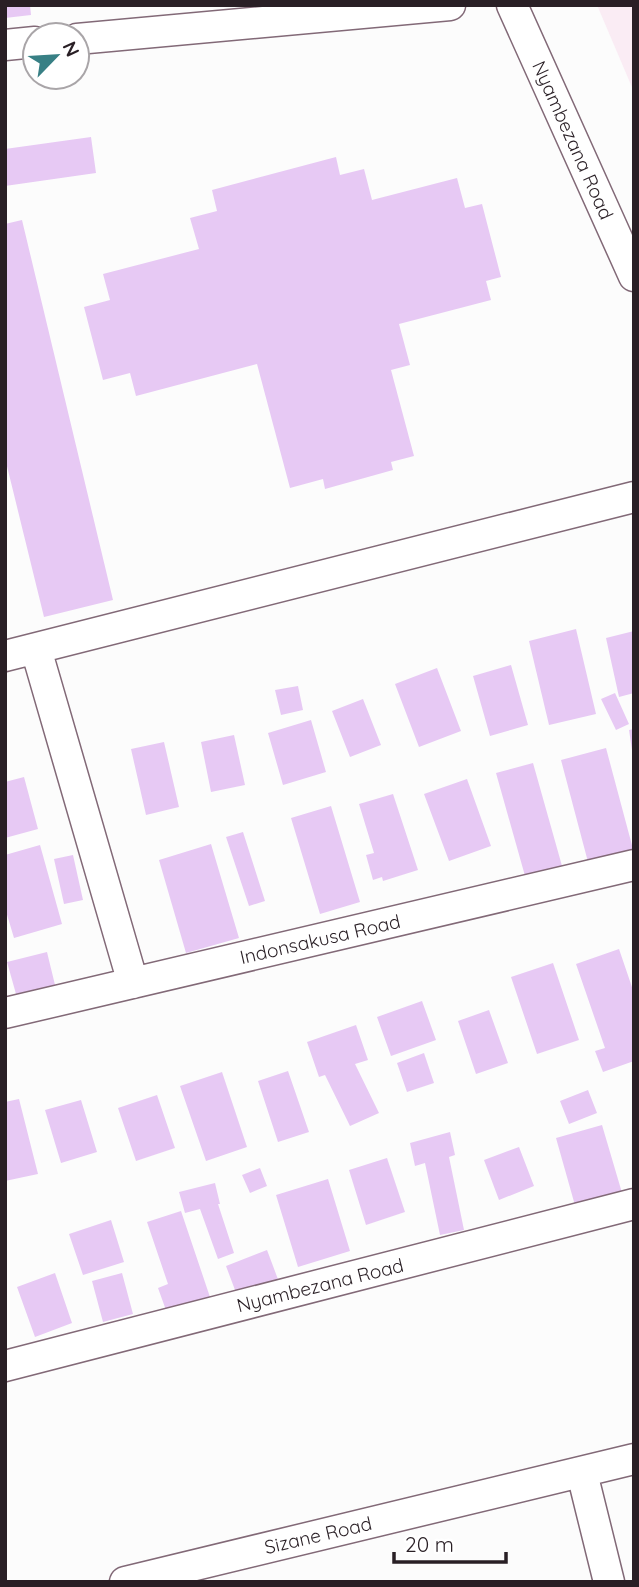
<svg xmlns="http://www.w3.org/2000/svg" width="639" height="1587" font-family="Quicksand,sans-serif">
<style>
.built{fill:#faecf4}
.building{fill:#e7c9f4}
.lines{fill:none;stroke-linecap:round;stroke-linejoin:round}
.street-casing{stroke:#826977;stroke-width:33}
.street{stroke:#fff;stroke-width:30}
.labels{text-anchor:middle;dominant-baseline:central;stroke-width:5;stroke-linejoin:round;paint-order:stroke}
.street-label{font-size:19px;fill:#291f25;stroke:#fff}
</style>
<rect width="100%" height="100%" fill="#fcfcfc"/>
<!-- built -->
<path class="built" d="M 597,5 L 634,5 L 634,92 Z"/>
<!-- building -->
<path class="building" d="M 5,5 L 30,5 L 31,15 L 5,18 Z
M 91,137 L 96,173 L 5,186 L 5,149 Z
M 336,157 L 340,175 L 364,169 L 372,200 L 457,178 L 465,208 L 482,204 L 501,277 L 486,281 L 491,300 L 399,324 L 410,365 L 391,370 L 414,456 L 391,462 L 393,470 L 325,489 L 323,479 L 290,488 L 257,364 L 136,396 L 130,373 L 103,380 L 84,307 L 110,300 L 103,274 L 199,249 L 190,218 L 217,211 L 212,190 Z
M 22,220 L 113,600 L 44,617 L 5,458 L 5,224 Z
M 576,629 L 596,714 L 549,725 L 529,641 Z
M 634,631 L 634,693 L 619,697 L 606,638 Z
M 511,665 L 528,725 L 490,736 L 473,676 Z
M 437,668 L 461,731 L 419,747 L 395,684 Z
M 298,686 L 303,710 L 281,715 L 275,690 Z
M 615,693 L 629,724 L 616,730 L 601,699 Z
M 363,699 L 381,745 L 350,757 L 332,711 Z
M 311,720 L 326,772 L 283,785 L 268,733 Z
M 634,729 L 634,750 L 632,750 L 629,730 Z
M 234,735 L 245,785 L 211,792 L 201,742 Z
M 164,742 L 179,807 L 146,815 L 131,749 Z
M 606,748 L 633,849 L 588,862 L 561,760 Z
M 533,763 L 564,873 L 527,883 L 496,773 Z
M 24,777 L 38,829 L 5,838 L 5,782 Z
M 467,779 L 491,846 L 449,861 L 424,794 Z
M 393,794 L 418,870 L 383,881 L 382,877 L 373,880 L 366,855 L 374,853 L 359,804 Z
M 331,806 L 360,902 L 320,914 L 291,818 Z
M 243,832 L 265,901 L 249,906 L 226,837 Z
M 211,844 L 239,938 L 186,953 L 159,860 Z
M 40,845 L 62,924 L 14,938 L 5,908 L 5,855 Z
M 73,855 L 83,900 L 64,904 L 54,859 Z
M 619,949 L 634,993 L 634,1061 L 603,1072 L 595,1051 L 605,1048 L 576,964 Z
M 47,952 L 55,985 L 16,994 L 7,962 Z
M 553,963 L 579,1040 L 537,1054 L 511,977 Z
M 422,1001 L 436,1040 L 391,1056 L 377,1017 Z
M 489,1010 L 508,1063 L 476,1074 L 458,1021 Z
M 356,1025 L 368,1060 L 355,1064 L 379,1113 L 350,1126 L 325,1075 L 319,1077 L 307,1042 Z
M 424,1053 L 434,1083 L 407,1092 L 397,1063 Z
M 288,1071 L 309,1132 L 278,1142 L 258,1081 Z
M 222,1072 L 247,1147 L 206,1161 L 180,1086 Z
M 588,1090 L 597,1113 L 569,1124 L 560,1101 Z
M 157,1095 L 175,1148 L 136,1161 L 118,1108 Z
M 19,1099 L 38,1174 L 5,1181 L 5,1102 Z
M 81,1100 L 97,1152 L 61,1163 L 45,1110 Z
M 602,1125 L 625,1203 L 578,1216 L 556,1138 Z
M 450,1132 L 455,1155 L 449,1157 L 464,1230 L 440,1235 L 425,1163 L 415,1166 L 410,1143 Z
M 519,1147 L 534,1186 L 499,1200 L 484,1160 Z
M 387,1158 L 405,1212 L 366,1225 L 349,1170 Z
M 260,1168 L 267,1186 L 250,1193 L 242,1175 Z
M 328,1179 L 350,1251 L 298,1267 L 276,1195 Z
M 215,1183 L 220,1204 L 218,1204 L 234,1253 L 218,1259 L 200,1209 L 185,1213 L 179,1192 Z
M 181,1211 L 212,1303 L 167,1313 L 158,1288 L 168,1284 L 147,1222 Z
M 111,1220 L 124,1262 L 83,1275 L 69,1234 Z
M 267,1250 L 279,1282 L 238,1298 L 226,1266 Z
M 55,1273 L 72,1323 L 35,1337 L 17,1287 Z
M 122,1273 L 133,1314 L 103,1322 L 92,1281 Z"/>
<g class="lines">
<defs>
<path id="street" d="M 512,5 L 634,276
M 77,39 L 450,5
M 5,45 L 35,42
M 36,649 L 133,983
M 5,656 L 634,497
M 5,1013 L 634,865
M 5,1366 L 634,1204
M 582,1473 L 609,1582
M 125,1582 L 634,1459"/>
</defs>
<!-- street casing -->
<use href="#street" class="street-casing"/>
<!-- street -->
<use href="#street" class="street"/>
</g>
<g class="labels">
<!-- street labels -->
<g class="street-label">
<text transform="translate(573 140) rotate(66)">Nyambezana Road</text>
<text transform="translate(320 939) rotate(-13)">Indonsakusa Road</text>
<text transform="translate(320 1285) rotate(-14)">Nyambezana Road</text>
<text transform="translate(318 1535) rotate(-13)">Sizane Road</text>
</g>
</g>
<!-- border -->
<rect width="639" height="1587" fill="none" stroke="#291f25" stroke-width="14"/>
<!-- north arrow -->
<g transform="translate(56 56) rotate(65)"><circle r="33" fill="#ffffff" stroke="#a9a5a8" stroke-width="2"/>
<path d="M0-5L12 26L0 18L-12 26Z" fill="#388085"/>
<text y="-10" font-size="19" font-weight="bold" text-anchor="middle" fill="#291f25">N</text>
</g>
<!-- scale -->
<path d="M394 1552v10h112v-10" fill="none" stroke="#291f25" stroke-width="3.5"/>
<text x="405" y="1552" font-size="21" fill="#291f25" stroke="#ffffff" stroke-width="5" paint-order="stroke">20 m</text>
</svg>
